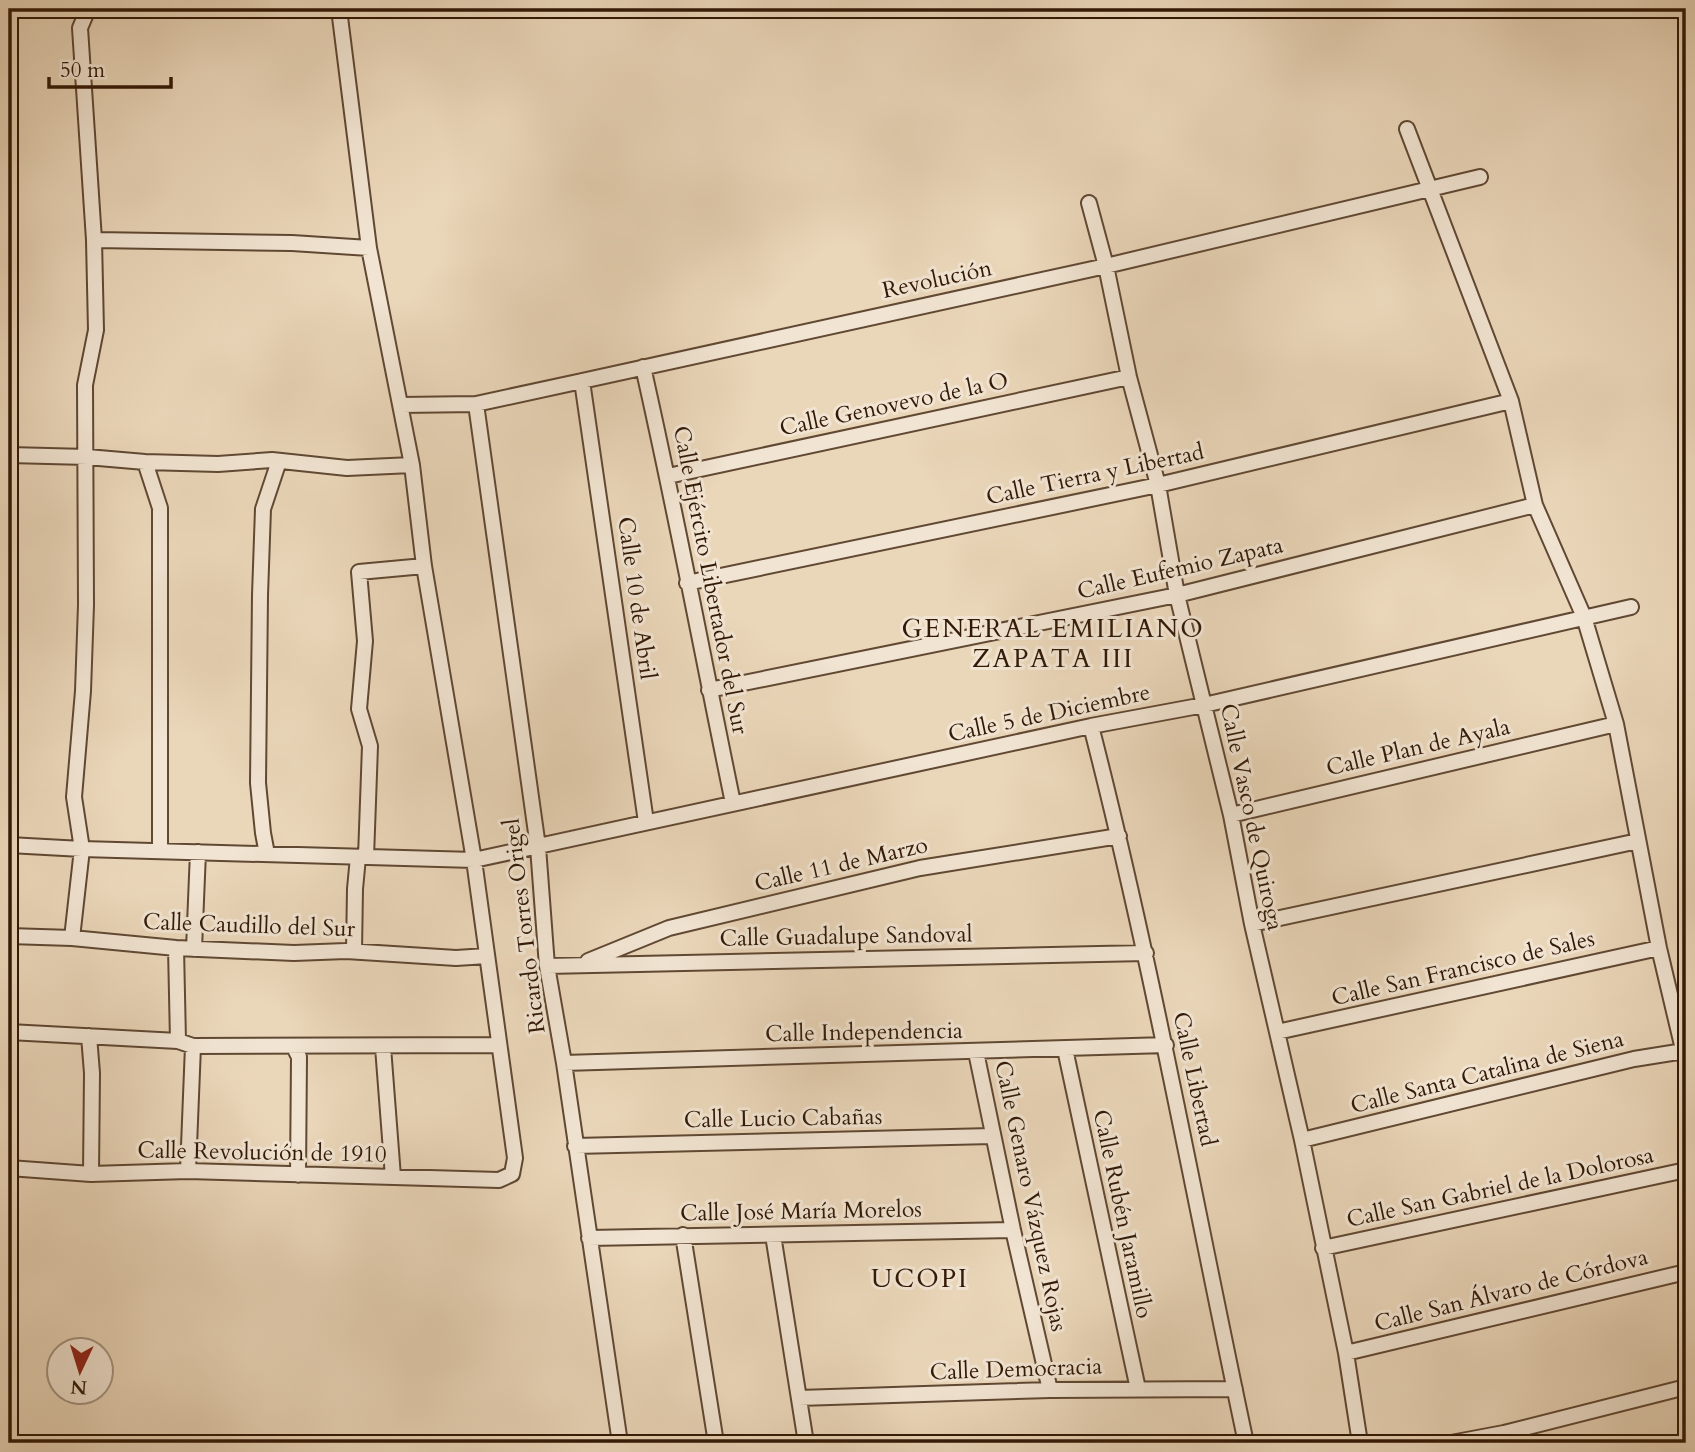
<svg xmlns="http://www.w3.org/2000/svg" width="1695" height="1452" font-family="Cardo,serif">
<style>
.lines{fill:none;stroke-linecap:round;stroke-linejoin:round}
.street-casing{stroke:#604833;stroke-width:18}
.street{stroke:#f1e4d2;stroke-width:14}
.labels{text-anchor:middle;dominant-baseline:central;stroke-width:6;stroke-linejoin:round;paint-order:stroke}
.street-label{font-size:23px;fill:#321906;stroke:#f1e4d2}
.quarter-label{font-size:26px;letter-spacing:2px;fill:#321906;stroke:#f1e4d2}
</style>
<rect width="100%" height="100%" fill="#ead6b9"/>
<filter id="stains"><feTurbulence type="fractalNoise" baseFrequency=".00286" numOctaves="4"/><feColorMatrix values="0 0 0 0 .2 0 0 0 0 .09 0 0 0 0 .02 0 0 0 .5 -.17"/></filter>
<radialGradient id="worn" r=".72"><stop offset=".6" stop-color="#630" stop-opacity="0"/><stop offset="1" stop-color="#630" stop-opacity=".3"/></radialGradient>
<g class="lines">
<defs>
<path id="street" d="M 88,9 L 80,28 L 94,240 L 292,243 L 369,248
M 1407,129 L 1511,401 L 1535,505 L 1584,617 L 1616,724 L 1659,948 L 1686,1062
M 1089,203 L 1106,266 L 1129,377 L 1158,485 L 1177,595 L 1231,815 L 1252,924 L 1302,1140 L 1346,1353 L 1360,1443
M 643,367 C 676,512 703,658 733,803
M 582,381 L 646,822
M 476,404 L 538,847 L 547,966 L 564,1063 L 620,1443
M 401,405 L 476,404 L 582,381 L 1106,266 L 1480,177
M 9,455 L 87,457 L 145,462 L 218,464 L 272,460 L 347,468 L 412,465
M 145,462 L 160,508 L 160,850
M 668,476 L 1129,377
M 687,583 L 1158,485 L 1511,401
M 709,690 L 1177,595 L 1535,505
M 1091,726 C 1152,963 1195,1204 1246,1443
M 1231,815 L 1616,724
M 9,845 L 82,849 L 474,860 L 1091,726 L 1204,705 L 1631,607
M 267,854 L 263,833 L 258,783 L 260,595 L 263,509 L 279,461
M 366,857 L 370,746 L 359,709 L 365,641 L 359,572 L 424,566
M 1252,924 L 1638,841
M 9,936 L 72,938 L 176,948 L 294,953 L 346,951 L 456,958 L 487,956
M 72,938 L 82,849 L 74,797 L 83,691 L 86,605 L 85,385 L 96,330 L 94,240
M 176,948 L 178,1041
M 194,949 L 198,852
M 354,951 L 355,889 L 358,857
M 588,961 L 669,928 L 920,868 L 1119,836
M 547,966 L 1146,953
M 9,1032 L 178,1041 L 193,1046 L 499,1045
M 1277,1032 L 1659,948
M 89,1036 L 92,1073 L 91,1174
M 294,1047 L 299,1057 L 298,1175
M 383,1047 L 393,1177
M 1065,1049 L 1138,1389
M 976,1052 L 1013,1230 L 1050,1390
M 564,1063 L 1166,1045
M 1302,1140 L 1634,1059 L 1684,1051
M 575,1146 L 992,1136
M 9,1168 L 91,1174 L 188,1171 L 499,1180 L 512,1174 L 515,1158 L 474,860 L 424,566 L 412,465 L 369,248 L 339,9
M 188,1171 L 193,1046
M 683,1235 L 716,1443
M 773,1235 L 806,1443
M 589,1238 L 1013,1230
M 1323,1248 L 1686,1170
M 1346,1353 L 1686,1272
M 799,1398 L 1050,1390 L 1235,1389
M 1451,1443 L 1504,1433 L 1686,1387"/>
</defs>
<!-- street casing -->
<use href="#street" class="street-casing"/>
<!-- street -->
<use href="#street" class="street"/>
</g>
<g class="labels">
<!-- street labels -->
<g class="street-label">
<text transform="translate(937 279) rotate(-12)">Revolución</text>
<text transform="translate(894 404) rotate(-12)">Calle Genovevo de la O</text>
<text transform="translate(1095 474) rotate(-12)">Calle Tierra y Libertad</text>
<text transform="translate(1180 568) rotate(-13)">Calle Eufemio Zapata</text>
<text transform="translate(711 580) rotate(79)">Calle Ejército Libertador del Sur</text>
<text transform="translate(637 598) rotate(82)">Calle 10 de Abril</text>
<text transform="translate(1049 713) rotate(-12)">Calle 5 de Diciembre</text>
<text transform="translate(1418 747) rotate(-13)">Calle Plan de Ayala</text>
<text transform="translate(1252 817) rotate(78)">Calle Vasco de Quiroga</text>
<text transform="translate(841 864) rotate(-13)">Calle 11 de Marzo</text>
<text transform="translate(249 925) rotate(2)">Calle Caudillo del Sur</text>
<text transform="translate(524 926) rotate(-97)">Ricardo Torres Origel</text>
<text transform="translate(846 936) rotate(-1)">Calle Guadalupe Sandoval</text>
<text transform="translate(1463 968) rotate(-13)">Calle San Francisco de Sales</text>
<text transform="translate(864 1032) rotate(-1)">Calle Independencia</text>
<text transform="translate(1487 1072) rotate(-14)">Calle Santa Catalina de Siena</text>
<text transform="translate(1195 1079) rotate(78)">Calle Libertad</text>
<text transform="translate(783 1118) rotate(-1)">Calle Lucio Cabañas</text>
<text transform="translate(262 1152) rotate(1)">Calle Revolución de 1910</text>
<text transform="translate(1500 1187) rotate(-12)">Calle San Gabriel de la Dolorosa</text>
<text transform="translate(1031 1196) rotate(78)">Calle Genaro Vázquez Rojas</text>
<text transform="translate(801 1211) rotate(-1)">Calle José María Morelos</text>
<text transform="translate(1123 1214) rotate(78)">Calle Rubén Jaramillo</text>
<text transform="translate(1511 1290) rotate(-14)">Calle San Álvaro de Córdova</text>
<text transform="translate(1016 1369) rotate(-2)">Calle Democracia</text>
</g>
<!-- quarter labels -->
<g class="quarter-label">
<text x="1053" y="628">GENERAL EMILIANO<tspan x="1053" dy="30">ZAPATA III</tspan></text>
<text x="920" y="1278">UCOPI</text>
</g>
</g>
<!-- margin -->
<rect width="1695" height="1452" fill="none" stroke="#ead6b9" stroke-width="35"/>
<rect x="10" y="10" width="1674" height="1431" fill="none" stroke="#321906" stroke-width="3.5"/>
<rect x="18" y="18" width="1660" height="1417" fill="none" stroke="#321906" stroke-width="2"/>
<!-- north arrow -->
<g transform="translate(80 1371) rotate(184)"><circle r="33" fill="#f1e4d2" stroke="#a59380" stroke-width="2"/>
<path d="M0-5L12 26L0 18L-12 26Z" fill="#8f2418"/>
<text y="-10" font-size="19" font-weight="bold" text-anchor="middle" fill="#321906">N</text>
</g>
<!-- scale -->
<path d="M49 77v10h122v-10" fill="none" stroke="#321906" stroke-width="3.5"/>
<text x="60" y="77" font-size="21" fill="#321906" stroke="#f1e4d2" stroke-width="5" paint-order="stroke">50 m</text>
<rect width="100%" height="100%" filter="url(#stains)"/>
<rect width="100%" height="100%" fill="url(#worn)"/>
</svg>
